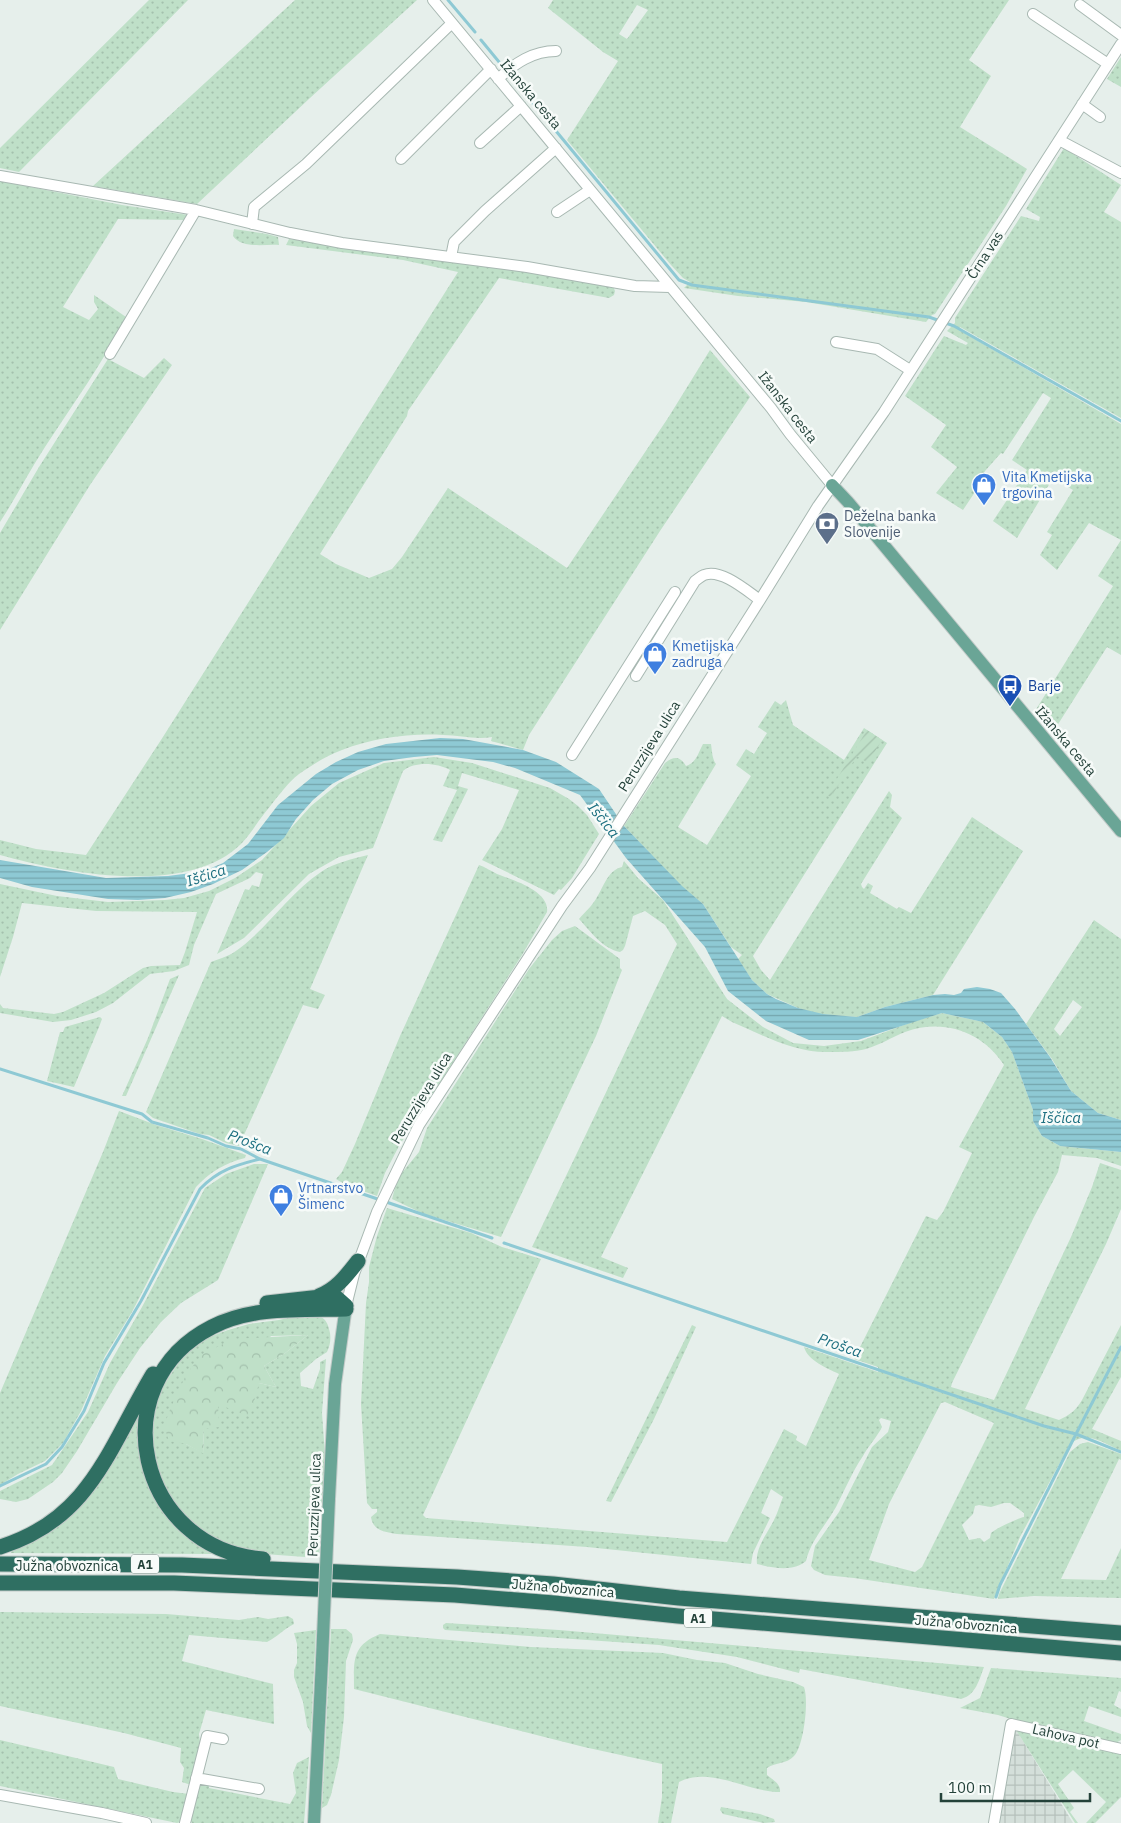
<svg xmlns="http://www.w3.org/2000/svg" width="1121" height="1823" font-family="'IBM Plex Sans',sans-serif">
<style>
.industrial{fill:url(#industrial-grid)}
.grass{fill:url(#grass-dots);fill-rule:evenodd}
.forest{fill:url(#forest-crowns)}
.garden{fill:url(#garden-furrows)}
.water{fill:url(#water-rules)}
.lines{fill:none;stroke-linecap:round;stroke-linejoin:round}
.stream{stroke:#8ec9d4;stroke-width:3}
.minor-casing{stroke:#a8b8b2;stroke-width:12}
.major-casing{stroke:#c2cac8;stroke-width:14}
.highway-casing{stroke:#c2cac8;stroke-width:17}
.minor{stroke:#fff;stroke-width:10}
.major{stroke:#6aa596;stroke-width:12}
.highway{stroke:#2f6f62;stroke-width:15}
.major-bridge-casing{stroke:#c2cac8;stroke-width:14;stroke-linecap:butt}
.major-bridge{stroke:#6aa596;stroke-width:12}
.labels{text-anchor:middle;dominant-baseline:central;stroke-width:5;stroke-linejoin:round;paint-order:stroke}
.shield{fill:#f7fbf9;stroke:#637a73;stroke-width:1}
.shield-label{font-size:12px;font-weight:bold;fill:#24423a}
.street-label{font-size:14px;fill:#24423a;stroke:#f7fbf9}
.shop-label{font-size:14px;fill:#366cbe;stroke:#f7fbf9;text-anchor:start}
.service-label{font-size:14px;fill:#4e5e75;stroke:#f7fbf9;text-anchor:start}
.transit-label{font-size:14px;fill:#164399;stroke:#f7fbf9;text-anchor:start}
.water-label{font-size:15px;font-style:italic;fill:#1c6f80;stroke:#f7fbf9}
</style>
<defs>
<pattern id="industrial-grid" width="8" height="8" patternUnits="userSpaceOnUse" patternTransform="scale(1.25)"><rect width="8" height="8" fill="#d4dfda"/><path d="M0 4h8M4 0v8" fill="none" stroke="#b6c1bc"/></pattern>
<pattern id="grass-dots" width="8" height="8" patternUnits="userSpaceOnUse" patternTransform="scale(1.25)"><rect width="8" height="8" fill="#bfe0c8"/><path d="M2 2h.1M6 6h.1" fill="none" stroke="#a4c1ad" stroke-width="1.8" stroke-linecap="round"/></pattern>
<pattern id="forest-crowns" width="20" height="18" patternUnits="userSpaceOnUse" patternTransform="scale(1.25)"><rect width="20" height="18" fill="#bfe0c8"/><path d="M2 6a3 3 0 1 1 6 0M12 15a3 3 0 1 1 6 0" fill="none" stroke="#a4c1ad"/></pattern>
<pattern id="garden-furrows" width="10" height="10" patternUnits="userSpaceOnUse" patternTransform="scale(1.25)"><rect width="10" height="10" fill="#bfe0c8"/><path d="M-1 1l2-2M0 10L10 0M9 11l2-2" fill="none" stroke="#a4c1ad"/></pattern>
<pattern id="water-rules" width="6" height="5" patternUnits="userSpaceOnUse" patternTransform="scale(1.25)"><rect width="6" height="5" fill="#8ec9d4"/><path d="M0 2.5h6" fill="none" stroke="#74a5ad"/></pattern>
</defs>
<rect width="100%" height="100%" fill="#e6efeb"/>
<!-- industrial -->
<path class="industrial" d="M 1009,1718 L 1073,1823 L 994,1823 Z"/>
<!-- grass -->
<path class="grass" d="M 149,0 L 188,0 L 19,172 L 0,168 L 0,148 Z
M 295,0 L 417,0 L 310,98 L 197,204 L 93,186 Z
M 553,0 L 1009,0 L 969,60 L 991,76 L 960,127 L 1027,169 L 1006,206 L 935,314 L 932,315 L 926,322 L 806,302 L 738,296 L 684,288 L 690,282 L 683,278 L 671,265 L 567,140 L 618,61 L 603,52 L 548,8 ZM 637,5 L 648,10 L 627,39 L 619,34 Z
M 1121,57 L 1121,87 L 1107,79 Z
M 1064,148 L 1121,185 L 1104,212 L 1121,222 L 1121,418 L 960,327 L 959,330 L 1121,424 L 1121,655 L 1107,647 L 1055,729 L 1049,722 L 1047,725 L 1035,711 L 1113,586 L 1098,576 L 1121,540 L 1089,523 L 1057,570 L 1040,555 L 1052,535 L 1047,532 L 1073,490 L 1053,478 L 1017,538 L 993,521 L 1027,470 L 1012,460 L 1051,398 L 1043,393 L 1003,454 L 1001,453 L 985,471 L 979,482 L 979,486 L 963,510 L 936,493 L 957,467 L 931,447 L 946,425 L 905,396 L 944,336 L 966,345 L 968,343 L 947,331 L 955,323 L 955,318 L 1021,216 L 1039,221 L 1040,217 L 1026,209 Z
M 0,181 L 122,205 L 188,215 L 184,220 L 118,219 L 63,307 L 89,320 L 98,309 L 94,302 L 94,295 L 126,317 C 103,363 73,404 45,447 C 29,471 16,498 0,522 Z
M 234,229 L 267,234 L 278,237 L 279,245 C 264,244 242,249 233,236 Z
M 289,239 L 571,278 L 613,286 L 615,291 L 614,295 L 609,298 L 499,278 L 408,411 L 407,416 L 400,427 L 320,554 L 336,564 L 369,578 L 392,569 L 402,557 L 448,488 L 567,568 L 668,418 L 710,350 L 750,397 L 660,531 L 529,735 L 523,750 L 491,741 L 492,737 C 475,740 460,735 443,735 C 410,733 373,738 342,750 C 328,755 312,765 299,774 C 288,782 273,803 264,814 C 256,824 250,835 241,844 C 188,897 64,873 0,855 L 0,840 L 36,849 L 86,855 L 161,740 L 458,272 L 403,260 L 286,245 Z
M 164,358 L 172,365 L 90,485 L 0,630 L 0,533 L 39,467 L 108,359 L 144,378 Z
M 786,700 L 793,725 L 844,760 L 864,728 L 887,743 L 753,956 L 761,970 L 770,980 L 889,791 L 892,795 L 890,807 L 902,818 L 861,884 L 862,887 L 864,889 L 868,883 L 873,886 L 870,893 L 897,909 L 899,907 L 911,913 L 972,817 L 1023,851 L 933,995 L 885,1007 L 857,1017 L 818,1014 L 798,1008 L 767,994 L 752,980 L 738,959 L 742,955 L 731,947 L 703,904 L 684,889 L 624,826 L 665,763 C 674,756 680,756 686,766 C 697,762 698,753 703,744 L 711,744 C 712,750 712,759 716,764 L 678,827 L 707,845 L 751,776 L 736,765 L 746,749 L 754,754 L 767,733 L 758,727 L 775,701 L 781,705 Z
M 434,757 L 472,763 L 550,788 L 569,799 L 578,806 L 587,815 L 599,834 L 572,878 L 561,890 L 559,889 L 554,895 L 482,860 L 502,829 L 519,790 L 462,773 L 458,786 L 468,789 L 442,842 L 433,840 L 457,790 L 443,786 L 450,770 C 437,763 415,761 403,771 L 373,848 L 339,857 L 309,874 L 244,938 L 217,954 L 245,889 L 249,890 L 252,885 L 259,887 L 263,874 L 256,872 L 250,878 L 216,894 L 194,945 L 189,965 L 174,971 L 150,974 L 113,1003 L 96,1012 L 71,1020 L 53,1022 L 0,1013 L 0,1004 L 3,1008 L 54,1014 L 63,1012 L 104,993 L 143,968 L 151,966 L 180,965 L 185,952 L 197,912 L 96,911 L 22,903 L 13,937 L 0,977 L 0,884 L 57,896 L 108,902 L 165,900 L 184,898 L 209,891 L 235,878 L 262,860 L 311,806 L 339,783 L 384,763 Z
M 368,855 L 310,989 L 325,995 L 318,1009 L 303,1005 L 239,1146 L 226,1143 L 209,1135 L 200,1134 L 153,1118 L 146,1112 L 211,962 C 218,959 226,957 233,953 C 266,931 288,894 321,872 C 334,863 352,859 368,855 Z
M 624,861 L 638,878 L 663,900 L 727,999 L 763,1027 L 793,1043 L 824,1046 L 861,1041 L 912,1022 L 942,1013 L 983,1022 L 1002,1037 L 1012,1052 L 1033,1110 L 1033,1121 L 1042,1136 L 1060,1146 L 1121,1152 L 1121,1166 L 1097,1158 L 1062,1155 L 1058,1172 L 1034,1217 L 952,1383 L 951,1387 L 994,1400 L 1071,1237 L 1092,1187 L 1100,1163 L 1121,1170 L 1121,1209 L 1106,1244 L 1025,1409 L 1059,1420 C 1070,1415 1076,1410 1082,1400 L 1121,1325 L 1121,1377 L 1092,1429 L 1121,1441 L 1121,1451 C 1103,1443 1087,1430 1070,1444 L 1020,1537 L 994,1599 L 854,1578 L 825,1575 L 814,1570 L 811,1566 L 815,1546 L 839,1512 L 872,1447 L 888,1432 L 891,1421 L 881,1418 L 879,1420 L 882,1427 C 879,1434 867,1448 863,1456 C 852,1472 845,1490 836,1507 C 826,1525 811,1540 806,1561 C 794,1572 773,1568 757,1564 C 755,1548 767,1534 774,1520 C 778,1512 780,1504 783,1497 L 771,1489 L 761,1513 L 770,1518 L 753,1553 L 751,1564 L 587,1547 L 397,1534 C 385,1532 373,1531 371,1517 L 377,1512 L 377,1509 L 372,1509 L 367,1503 L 361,1404 L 366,1303 L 369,1282 L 369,1267 L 377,1236 L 387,1208 L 471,1233 L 502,1247 L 541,1259 L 423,1515 L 426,1518 L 727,1542 L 784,1429 L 797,1436 L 796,1440 L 806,1446 L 839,1374 C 827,1368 808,1361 804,1347 L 878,1372 L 878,1367 L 854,1359 L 926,1216 L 937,1220 L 943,1212 L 972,1153 L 959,1147 L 1004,1065 C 982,1031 943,1018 905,1032 C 892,1037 880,1045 866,1049 C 854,1052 841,1052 829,1052 C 794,1053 763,1035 732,1022 L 722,1016 L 601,1257 L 628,1268 L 623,1278 L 532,1247 L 677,944 L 665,925 L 645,911 L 633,916 L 625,946 L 623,950 L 620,952 C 603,949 590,931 579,919 C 585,912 593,905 597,897 C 604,886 608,870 622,867 ZM 945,1402 L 994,1423 L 922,1567 L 915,1572 L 869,1560 L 889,1504 L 941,1403 ZM 1004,1503 L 1010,1503 L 1024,1513 L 1024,1517 C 1018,1518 995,1529 991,1533 L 990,1538 L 984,1542 L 980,1538 L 969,1540 L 962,1525 L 973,1514 L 975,1506 L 979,1505 L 991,1507 Z
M 479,865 C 485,867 491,871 497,874 C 513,880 550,891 547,912 L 522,955 L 399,1146 L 385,1173 L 377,1196 L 346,1185 L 336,1179 L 342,1172 L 355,1144 L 400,1036 Z
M 1094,920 L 1121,939 L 1121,1120 L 1098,1113 L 1071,1091 L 1052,1059 L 1026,1024 ZM 1073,1000 L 1082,1007 L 1060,1036 L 1054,1029 Z
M 575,926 L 620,959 L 620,968 L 622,970 L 596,1036 L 501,1237 L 424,1214 L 392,1199 L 395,1188 L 401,1174 L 419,1152 L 427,1128 L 529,969 L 552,940 L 562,931 Z
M 179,975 L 126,1096 L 122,1096 L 148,1038 L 170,979 Z
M 100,1017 L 102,1019 L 99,1027 L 74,1087 L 47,1081 L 60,1032 L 63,1032 L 65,1027 Z
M 119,1111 L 156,1125 L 202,1139 L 246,1155 L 245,1158 C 225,1163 210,1172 196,1187 L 132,1312 L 105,1356 L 81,1411 L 63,1443 L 45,1461 L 18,1474 L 0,1485 L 0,1393 L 103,1152 Z
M 254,1164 L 268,1164 L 218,1280 L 181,1303 L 161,1322 L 140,1348 L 117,1383 L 77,1451 L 62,1473 L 53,1482 L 28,1499 L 16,1502 L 0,1499 L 0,1491 L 52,1465 L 88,1412 L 110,1363 L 142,1307 L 205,1188 L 226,1174 Z
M 296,1316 C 315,1316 326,1311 330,1333 C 331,1340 330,1346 327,1352 L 316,1359 L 300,1373 L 301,1386 L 313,1389 L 320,1369 L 320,1362 L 326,1359 L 322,1413 L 325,1455 L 319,1558 L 251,1553 L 203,1533 L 166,1495 L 150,1439 L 156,1397 L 187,1350 L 207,1338 L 228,1330 L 249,1324 L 279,1320 ZM 308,1335 L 284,1354 L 264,1366 L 276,1387 L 259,1383 L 218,1404 L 203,1429 L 204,1453 L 186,1444 L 271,1336 Z
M 692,1325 L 696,1327 L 654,1419 L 611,1502 L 606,1501 Z
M 141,1404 L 146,1468 L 213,1552 L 212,1554 L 11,1553 L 10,1549 L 45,1531 Z
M 1088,1442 L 1121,1454 L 1121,1460 L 1119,1459 L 1061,1579 L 1106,1580 L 1121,1548 L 1121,1598 L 1034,1596 L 998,1599 L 999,1594 L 1070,1452 L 1080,1444 Z
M 0,1612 L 166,1614 L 239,1620 L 258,1617 L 268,1619 L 288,1616 L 293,1619 L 294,1624 C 284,1629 277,1637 267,1642 L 189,1635 L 182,1661 L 273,1684 L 274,1724 L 206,1710 L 199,1734 L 201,1751 L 191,1785 L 182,1782 L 184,1768 L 180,1762 L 181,1748 L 124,1733 L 0,1706 Z
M 446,1623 L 559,1630 L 984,1667 C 979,1680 976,1695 961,1699 L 800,1669 L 799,1673 L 737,1657 L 659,1645 L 445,1630 L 443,1628 L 443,1625 Z
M 331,1629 L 346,1629 L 352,1634 L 353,1640 L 346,1661 L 344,1717 L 339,1760 L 331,1795 L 327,1805 L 322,1808 Z
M 316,1630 L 311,1733 L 307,1726 L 303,1702 L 294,1677 L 294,1670 L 297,1663 L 297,1644 L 294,1633 Z
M 380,1634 L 531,1647 L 663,1653 L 697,1660 L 725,1663 L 758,1674 L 793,1682 L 804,1687 C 809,1700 804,1746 794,1756 C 787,1764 776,1762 767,1768 L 767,1775 C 773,1780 781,1784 780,1792 C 747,1792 711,1766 679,1782 L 671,1823 L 658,1823 L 662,1797 L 662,1764 L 584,1747 L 354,1689 C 354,1661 351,1646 380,1634 Z
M 991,1668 L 1121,1678 L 1121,1692 L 1119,1691 L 1114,1705 L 1121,1709 L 1121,1717 L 1089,1706 L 1084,1721 L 1121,1734 L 1121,1740 L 1114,1744 L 1027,1724 L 998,1715 L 960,1708 L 980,1698 Z
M 1021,1729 L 1121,1752 L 1121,1797 L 1095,1823 L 1086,1823 L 1106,1802 L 1073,1770 L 1058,1784 L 1074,1808 L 1070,1812 L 1078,1823 L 1075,1823 L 1016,1730 Z
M 0,1740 L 114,1767 L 118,1779 L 173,1792 L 189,1794 L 181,1822 L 177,1823 L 0,1786 Z
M 309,1757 L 304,1823 L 192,1823 L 190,1819 L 198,1784 L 209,1783 L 209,1788 L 290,1804 L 296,1793 L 293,1773 L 297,1763 Z
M 721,1807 L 760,1814 L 774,1819 L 775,1822 L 764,1823 L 723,1814 L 720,1810 Z"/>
<!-- forest -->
<path class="forest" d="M 308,1335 L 284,1354 L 264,1366 L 276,1387 L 259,1383 L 250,1417 L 218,1404 L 219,1427 L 203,1429 L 204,1454 L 186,1444 L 169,1441 L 164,1426 L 171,1407 L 187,1373 L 203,1354 L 233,1339 Z"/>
<!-- garden -->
<path class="garden" d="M 867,730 L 882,740 L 868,763 L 857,756 L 831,797 L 827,795 Z"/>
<!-- water -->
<path class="water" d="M 440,738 L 463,739 L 523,750 L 556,762 L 599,789 L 624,826 L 682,886 L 703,904 L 752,980 L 767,994 L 776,999 L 798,1008 L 823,1014 L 857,1017 L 885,1007 L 933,995 L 945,994 L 954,995 L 961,993 L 964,989 L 977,987 L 990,989 L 1001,993 L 1015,1009 L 1050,1057 L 1071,1091 L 1098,1113 L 1121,1120 L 1121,1152 L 1060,1146 L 1042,1136 L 1033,1121 L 1033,1110 L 1012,1052 L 1002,1037 L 983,1022 L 942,1013 L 858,1040 L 809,1040 L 766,1021 L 728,991 L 705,947 L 626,858 L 580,795 L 515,768 L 493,762 L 437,755 L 414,757 L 384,761 L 358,770 L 332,784 L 313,800 L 296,819 L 284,838 L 267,852 L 242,870 L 213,884 L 191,892 L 165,898 L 138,900 L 108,899 L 32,887 L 0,878 L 0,860 L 106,878 L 168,876 L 191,873 L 209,869 L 223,863 L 248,844 L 278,805 L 316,774 L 336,762 L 358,752 L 386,744 Z"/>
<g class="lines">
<!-- stream -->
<path class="stream" d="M 448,0 L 475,32
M 481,40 L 504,68
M 509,74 L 679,280 L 692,285 L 929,317 L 954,326 L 1121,421
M 0,1069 L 142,1114 L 152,1122 L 208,1138 L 226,1146 L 241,1149 L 260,1159 L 492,1238
M 504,1243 L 1044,1426 L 1076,1434 L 1121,1347
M 0,1486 L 46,1464 L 62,1447 L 84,1411 L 104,1363 L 141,1301 L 200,1189 C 218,1170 236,1165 260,1159
M 996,1597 L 1000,1585 L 1076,1434 L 1121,1452"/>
<defs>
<path id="minor" d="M 433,0 L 771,408 L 790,434 L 832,485
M 1080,5 L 1121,35
M 1033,14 L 1108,64
M 498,79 C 515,63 533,51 556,51
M 1082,104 L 1100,117
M 1059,140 L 1121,173
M 480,143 L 521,106
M 401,159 L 491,69
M 0,176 L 196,210 L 290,233 L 342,243 L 527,267 L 635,286 L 670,287
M 557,212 L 590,190
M 252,224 L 254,207 L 306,164 L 452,23
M 451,257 L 454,242 L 485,211 L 556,148
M 836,342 L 877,349 L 910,370
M 110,354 L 196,210
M 636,676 L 695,581 C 698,579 701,576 704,575 C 721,568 747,591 760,600
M 572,755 L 675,592
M 346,1306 L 354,1274 L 377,1212 L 419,1125 L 562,906 L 590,868 L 760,600 L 818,506 L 884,412 L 1121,44
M 196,1778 L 259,1789
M 0,1795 L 102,1813 L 146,1823
M 185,1823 L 207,1736 L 223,1739
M 994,1823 L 1011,1724 L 1121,1749"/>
<path id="major" d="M 832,485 L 848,502 L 1121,831
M 329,1499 L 335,1384 L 346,1306
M 314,1823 L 322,1660"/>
<path id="highway" d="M 319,1296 C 337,1289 347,1275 358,1261
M 267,1303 L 330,1296 L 337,1298 L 346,1306
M 0,1547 C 91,1519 109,1447 153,1374
M 263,1559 C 137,1549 100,1384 212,1327 C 252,1306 301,1310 346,1309
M 0,1564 L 182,1565 L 457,1577 L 553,1584 L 679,1598 L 1121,1633
M 0,1583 L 174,1583 L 455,1595 L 554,1603 L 678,1616 L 1121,1653"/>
</defs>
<!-- minor casing -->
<use href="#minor" class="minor-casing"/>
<!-- major casing -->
<use href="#major" class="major-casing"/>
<!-- highway casing -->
<use href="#highway" class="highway-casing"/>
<!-- minor -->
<use href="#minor" class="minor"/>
<!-- major -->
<use href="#major" class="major"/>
<!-- highway -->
<use href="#highway" class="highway"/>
<defs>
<path id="major-bridge" d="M 322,1660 L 329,1499"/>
</defs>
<!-- major-bridge casing -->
<use href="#major-bridge" class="major-bridge-casing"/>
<!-- major-bridge -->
<use href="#major-bridge" class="major-bridge"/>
</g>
<!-- icons -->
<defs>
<symbol id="shop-pin" viewBox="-11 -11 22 30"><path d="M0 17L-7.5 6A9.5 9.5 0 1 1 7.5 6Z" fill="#3f7fe0" stroke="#f7fbf9"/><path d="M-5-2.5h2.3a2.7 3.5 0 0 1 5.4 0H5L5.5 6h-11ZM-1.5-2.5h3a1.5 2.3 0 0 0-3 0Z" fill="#fff"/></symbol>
<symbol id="bank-pin" viewBox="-11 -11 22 30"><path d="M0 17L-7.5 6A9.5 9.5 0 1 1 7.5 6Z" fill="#5c6f8a" stroke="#f7fbf9"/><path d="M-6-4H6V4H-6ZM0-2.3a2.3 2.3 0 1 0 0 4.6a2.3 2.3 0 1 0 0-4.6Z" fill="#fff"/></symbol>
<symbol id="bus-pin" viewBox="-11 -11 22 30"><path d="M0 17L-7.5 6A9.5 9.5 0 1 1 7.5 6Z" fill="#1a4fb4" stroke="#f7fbf9"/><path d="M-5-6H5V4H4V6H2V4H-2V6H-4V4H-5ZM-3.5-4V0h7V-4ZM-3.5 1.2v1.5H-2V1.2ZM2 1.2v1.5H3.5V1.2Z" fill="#fff"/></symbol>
</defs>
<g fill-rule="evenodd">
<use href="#shop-pin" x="970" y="471" width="28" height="38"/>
<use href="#bank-pin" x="813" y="510" width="28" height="38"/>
<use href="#shop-pin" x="641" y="640" width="28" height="38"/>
<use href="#bus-pin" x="996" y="672" width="28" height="38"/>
<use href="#shop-pin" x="267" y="1182" width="28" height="38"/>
</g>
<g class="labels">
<!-- shield labels -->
<g class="shield">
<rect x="131" y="1554.5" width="28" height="19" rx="4"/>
<rect x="684" y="1608.5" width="28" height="19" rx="4"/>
</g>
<g class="shield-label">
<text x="145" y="1564">A1</text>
<text x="698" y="1618">A1</text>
</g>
<!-- street labels -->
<g class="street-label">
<text transform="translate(531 94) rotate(50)">Ižanska cesta</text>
<text transform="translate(985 255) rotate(-57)">Črna vas</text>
<text transform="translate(788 407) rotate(52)">Ižanska cesta</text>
<text transform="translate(1066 741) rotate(50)">Ižanska cesta</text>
<text transform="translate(649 746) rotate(-58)">Peruzzijeva ulica</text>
<text transform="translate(421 1098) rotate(-59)">Peruzzijeva ulica</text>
<text transform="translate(314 1505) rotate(-88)">Peruzzijeva ulica</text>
<text x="67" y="1566">Južna obvoznica</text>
<text transform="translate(563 1588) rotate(5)">Južna obvoznica</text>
<text transform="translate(966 1624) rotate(5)">Južna obvoznica</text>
<text transform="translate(1066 1736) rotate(13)">Lahova pot</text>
</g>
<!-- shop labels -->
<g class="shop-label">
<text x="1002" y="477">Vita Kmetijska<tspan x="1002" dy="16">trgovina</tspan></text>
<text x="672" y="646">Kmetijska<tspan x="672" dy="16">zadruga</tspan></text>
<text x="298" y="1188">Vrtnarstvo<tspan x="298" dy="16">Šimenc</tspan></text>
</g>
<!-- service labels -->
<g class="service-label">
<text x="844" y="516">Deželna banka<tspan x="844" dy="16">Slovenije</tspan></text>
</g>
<!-- transit labels -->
<g class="transit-label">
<text x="1028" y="686">Barje</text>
</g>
<!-- water labels -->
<g class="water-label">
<text transform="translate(604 820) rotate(51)">Iščica</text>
<text transform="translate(206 875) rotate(-18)">Iščica</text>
<text x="1061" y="1117">Iščica</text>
<text transform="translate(250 1142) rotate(21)">Prošca</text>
<text transform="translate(840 1345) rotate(19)">Prošca</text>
</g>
</g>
<!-- scale -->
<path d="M941 1793v8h149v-8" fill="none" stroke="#24423a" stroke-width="2.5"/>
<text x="948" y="1793" font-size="15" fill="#24423a" stroke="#f7fbf9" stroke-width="4" paint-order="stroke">100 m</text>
</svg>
